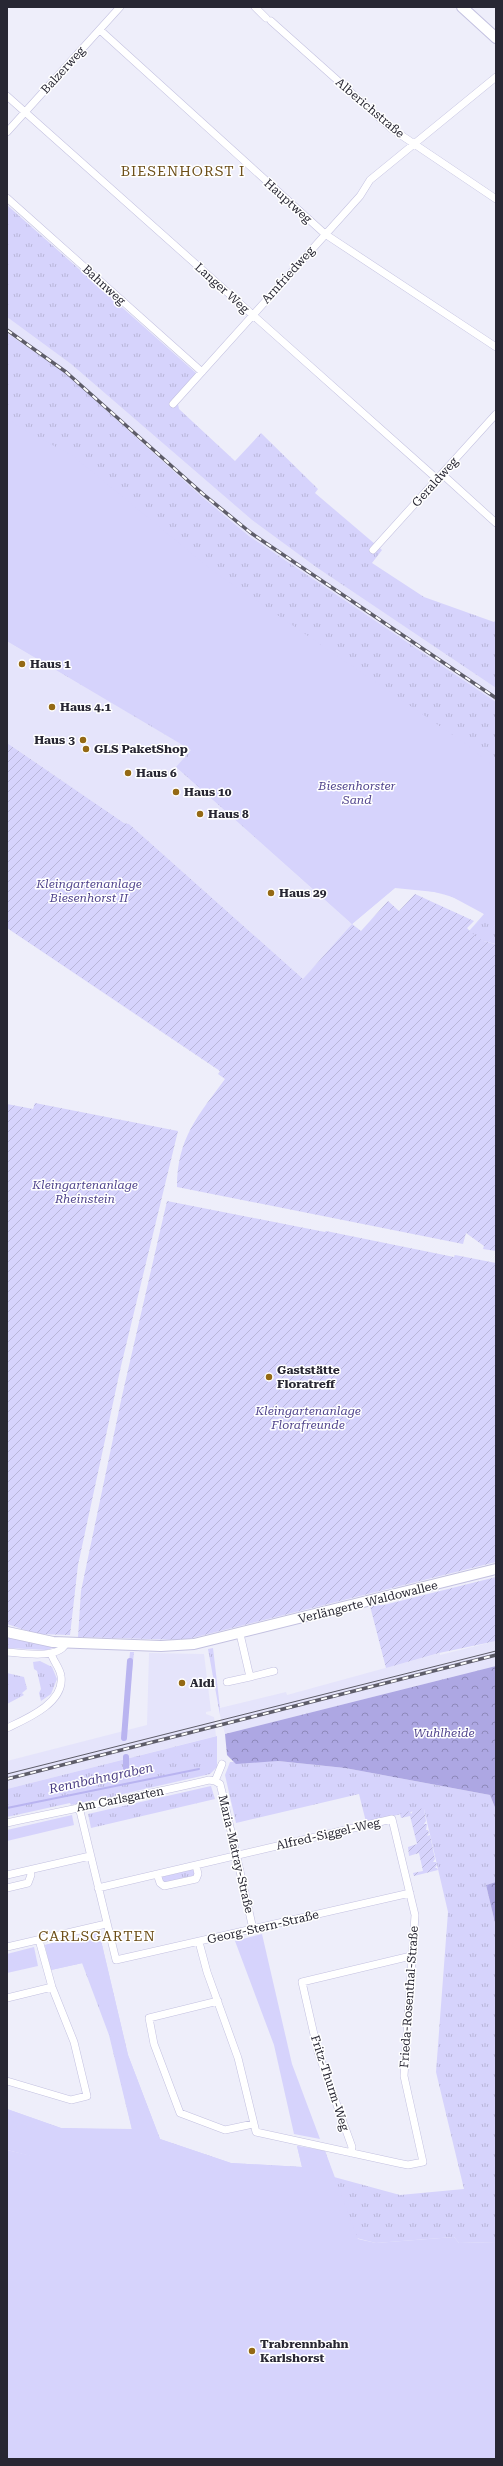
<svg xmlns="http://www.w3.org/2000/svg" width="503" height="2466" font-family="'Roboto Serif',serif">
<style>
.built{fill:#e5e4fb}
.grass{fill:url(#grass-tufts)}
.forest{fill:url(#forest-crowns)}
.park{fill:#d6d3fc}
.garden{fill:url(#garden-furrows)}
.lines{fill:none;stroke-linecap:round;stroke-linejoin:round}
.stream{stroke:#b9b4f0;stroke-width:2}
.canal{stroke:#b9b4f0;stroke-width:6}
.street-casing{stroke:#c3c1e0;stroke-width:8}
.secondary-casing{stroke:#c3c1e0;stroke-width:12}
.street{stroke:#fff;stroke-width:7}
.secondary{stroke:#fff;stroke-width:10}
.tram{stroke:#5e5d69;stroke-width:1}
.rail-casing{stroke:#5e5d69;stroke-width:3.5}
.rail{stroke:#fff;stroke-width:2;stroke-dasharray:6;stroke-linecap:butt}
.poi-dot{fill:#946914;stroke:#fff;stroke-width:1.5}
.labels{text-anchor:middle;dominant-baseline:central;stroke-width:3;stroke-linejoin:round;paint-order:stroke}
.street-label{font-size:12px;fill:#282733;stroke:#fff}
.poi-label{font-size:12px;font-weight:bold;fill:#282733;stroke:#fff;text-anchor:start}
.park-label{font-size:12px;font-style:italic;fill:#51458d;stroke:#fff}
.water-label{font-size:13px;font-style:italic;fill:#4b3e85;stroke:#fff}
.quarter-label{font-size:14px;letter-spacing:1px;fill:#6d4f19;stroke:#fff}
</style>
<defs>
<pattern id="grass-tufts" width="24" height="20" patternUnits="userSpaceOnUse"><rect width="24" height="20" fill="#d6d3fc"/><path d="M3 7l-1-3M5 7V3M7 7l1-3M15 17l-1-3M17 17v-4M19 17l1-3" fill="none" stroke="#b8b5d8"/></pattern>
<pattern id="forest-crowns" width="20" height="18" patternUnits="userSpaceOnUse"><rect width="20" height="18" fill="#ada7e3"/><path d="M2 6a3 3 0 1 1 6 0M12 15a3 3 0 1 1 6 0" fill="none" stroke="#8d88b9"/></pattern>
<pattern id="garden-furrows" width="10" height="10" patternUnits="userSpaceOnUse"><rect width="10" height="10" fill="#d6d3fc"/><path d="M-1 1l2-2M0 10L10 0M9 11l2-2" fill="none" stroke="#b8b5d8"/></pattern>
</defs>
<rect width="100%" height="100%" fill="#eeeefa"/>
<!-- built -->
<path class="built" d="M 7,317 L 71,364 L 252,520 L 316,567 L 496,688 L 496,702 L 249,536 L 201,496 L 65,373 L 7,333 Z
M 7,641 L 192,750 L 177,767 L 352,924 L 303,980 L 129,824 L 124,823 L 7,743 Z
M 496,1641 L 496,1666 L 225,1734 L 220,1715 L 220,1708 L 286,1692 L 287,1695 L 440,1653 L 440,1655 Z
M 149,1653 L 204,1654 L 211,1711 L 206,1712 L 206,1714 L 214,1717 L 216,1736 L 7,1789 L 7,1761 L 147,1725 Z"/>
<!-- grass -->
<path class="grass" d="M 7,205 L 196,373 L 178,404 L 179,409 L 235,461 L 261,433 L 318,489 L 315,493 L 382,550 L 372,563 L 424,597 L 494,622 L 496,620 L 496,688 L 316,567 L 252,520 L 71,364 L 7,317 Z
M 7,333 L 65,373 L 201,496 L 249,536 L 496,702 L 496,944 L 479,940 L 469,931 L 484,914 L 445,893 L 395,888 L 352,924 L 350,922 L 176,767 L 191,750 L 7,641 Z
M 7,1636 L 52,1645 L 53,1648 L 46,1650 L 7,1648 Z
M 213,1648 L 220,1708 L 220,1715 L 208,1649 Z
M 130,1652 L 134,1652 L 126,1731 L 122,1732 Z
M 40,1661 L 52,1667 L 57,1679 L 51,1694 L 41,1701 L 39,1693 L 41,1689 L 37,1671 L 34,1669 L 33,1662 Z
M 7,1673 L 24,1677 L 27,1689 L 22,1693 L 24,1695 L 7,1704 Z
M 217,1736 L 217,1767 L 210,1774 L 114,1796 L 113,1799 L 93,1800 L 71,1805 L 70,1803 L 7,1817 L 7,1789 Z
M 278,1761 L 345,1768 L 490,1795 L 496,1810 L 496,1882 L 486,1885 L 496,1927 L 496,2242 L 459,2243 L 454,2237 L 376,2243 L 7,2150 L 7,2109 L 61,2128 L 132,2130 L 109,2035 L 82,1963 L 51,1970 L 45,1945 L 99,1932 L 128,2055 L 160,2139 L 231,2163 L 302,2167 L 297,2146 L 325,2151 L 334,2177 L 400,2195 L 464,2189 L 436,2072 L 448,1912 L 424,1809 L 366,1822 L 359,1794 L 236,1823 L 225,1775 L 230,1762 Z
M 211,1786 L 215,1799 L 91,1828 L 88,1814 Z
M 194,1869 L 196,1875 L 162,1883 L 161,1877 Z"/>
<!-- forest -->
<path class="forest" d="M 496,1666 L 496,1810 L 490,1795 L 345,1768 L 278,1761 L 236,1764 L 227,1755 L 225,1734 Z
M 496,1882 L 496,1927 L 486,1885 Z"/>
<!-- park -->
<path class="park" d="M 7,418 L 22,429 L 73,456 L 213,571 L 463,742 L 496,768 L 496,923 C 462,895 440,892 397,886 L 352,924 L 177,767 L 195,751 L 7,641 Z
M 72,1815 L 74,1825 L 7,1841 L 7,1830 Z
M 99,1932 L 128,2055 L 160,2139 L 231,2163 L 302,2167 L 297,2146 L 325,2151 L 358,2239 L 376,2243 L 454,2237 L 459,2243 L 496,2242 L 496,2459 L 7,2459 L 7,2150 L 33,2156 L 7,2149 L 7,2109 L 61,2128 L 132,2129 L 110,2036 L 83,1963 L 51,1970 L 45,1945 Z
M 262,1934 L 292,2064 L 320,2139 L 294,2134 L 274,2045 L 235,1941 Z
M 34,1947 L 38,1966 L 7,1973 L 7,1954 Z"/>
<!-- garden -->
<path class="garden" d="M 7,743 L 124,823 L 129,824 L 303,979 L 352,924 L 361,931 L 388,901 L 399,911 L 415,894 L 474,921 L 467,928 C 478,939 480,941 496,944 L 496,1251 L 483,1249 L 484,1246 L 466,1233 L 463,1244 L 177,1187 C 177,1138 198,1116 225,1079 L 218,1074 L 220,1071 L 7,928 Z
M 35,1103 L 178,1131 L 121,1366 L 78,1565 L 70,1635 L 37,1634 L 7,1624 L 7,1104 L 33,1109 Z
M 167,1201 L 325,1232 L 326,1231 L 454,1257 L 455,1255 L 496,1263 L 496,1562 L 184,1640 L 78,1637 L 81,1591 L 122,1396 Z
M 496,1577 L 496,1641 L 439,1653 L 386,1668 L 370,1606 L 384,1605 Z
M 424,1808 L 426,1821 L 424,1824 L 427,1824 L 426,1830 L 428,1830 L 429,1833 L 427,1836 L 430,1835 L 435,1859 L 433,1862 L 436,1862 L 437,1865 L 435,1868 L 437,1868 L 438,1870 L 414,1876 L 413,1873 L 423,1871 L 419,1853 L 409,1856 L 408,1847 L 417,1844 L 410,1816 L 401,1818 L 400,1814 L 410,1811 L 411,1814 L 413,1811 Z"/>
<g class="lines">
<!-- stream -->
<path class="stream" d="M 7,1808 L 199,1769"/>
<!-- canal -->
<path class="canal" d="M 124,1738 L 130,1661
M 126,1769 L 126,1757"/>
<defs>
<path id="street" d="M 255,7 L 266,18
M 271,21 L 392,129 L 496,199
M 100,30 L 325,234 L 496,347
M 7,96 L 437,479
M 7,132 L 120,7
M 7,198 L 202,372
M 173,404 L 360,196 L 370,180 L 496,77
M 442,474 L 496,523
M 373,550 L 496,414
M 7,1652 C 20,1653 62,1660 66,1642
M 250,1677 L 274,1671
M 227,1682 L 250,1677 L 240,1634
M 7,1728 C 26,1719 65,1703 61,1676 C 60,1668 53,1661 51,1653
M 215,1781 L 220,1784 L 223,1796 L 253,1929
M 79,1807 L 116,1960 L 410,1893
M 7,1823 C 75,1808 142,1796 209,1780 L 215,1781 L 222,1764
M 157,1874 L 160,1883 L 164,1886 L 196,1879 L 198,1874 L 196,1865
M 7,1875 L 90,1856
M 7,1888 L 28,1883 L 31,1875 L 30,1870
M 98,1888 L 392,1819 L 415,1915 L 404,2076 L 423,2162 L 408,2165 L 398,2163 L 256,2132 L 238,2058 L 207,1972 L 199,1942
M 7,1947 L 106,1924
M 7,1998 L 52,1987
M 218,2001 L 149,2018 L 154,2044 L 180,2113 L 225,2130 L 253,2124
M 7,2081 L 71,2100 L 87,2096 L 74,2042 L 52,1987 L 39,1940
M 351,2153 L 352,2147 L 318,2052 L 302,1982 L 411,1956"/>
<path id="secondary" d="M 462,7 L 496,38
M 7,1632 L 53,1642 L 161,1646 L 194,1644 L 496,1569"/>
</defs>
<!-- street casing -->
<use href="#street" class="street-casing"/>
<!-- secondary casing -->
<use href="#secondary" class="secondary-casing"/>
<!-- street -->
<use href="#street" class="street"/>
<!-- secondary -->
<use href="#secondary" class="secondary"/>
<!-- tram -->
<path class="tram" d="M 7,1774 L 496,1651"/>
<defs>
<path id="rail" d="M 7,330 L 66,372 L 203,494 L 251,533 L 496,698
M 7,1779 L 496,1655"/>
</defs>
<!-- rail casing -->
<use href="#rail" class="rail-casing"/>
<!-- rail -->
<use href="#rail" class="rail"/>
</g>
<!-- markers -->
<g class="poi-dot">
<circle cx="22" cy="664" r="4"/>
<circle cx="52" cy="707" r="4"/>
<circle cx="83" cy="740" r="4"/>
<circle cx="86" cy="749" r="4"/>
<circle cx="128" cy="773" r="4"/>
<circle cx="176" cy="792" r="4"/>
<circle cx="200" cy="814" r="4"/>
<circle cx="271" cy="893" r="4"/>
<circle cx="269" cy="1377" r="4"/>
<circle cx="182" cy="1683" r="4"/>
<circle cx="252" cy="2351" r="4"/>
</g>
<g class="labels">
<!-- street labels -->
<g class="street-label">
<text transform="translate(63 70) rotate(-48)">Balzerweg</text>
<text transform="translate(370 108) rotate(40)">Alberichstraße</text>
<text transform="translate(288 201) rotate(42)">Hauptweg</text>
<text transform="translate(288 275) rotate(-48)">Arnfriedweg</text>
<text transform="translate(104 285) rotate(42)">Bahnweg</text>
<text transform="translate(222 288) rotate(42)">Langer Weg</text>
<text transform="translate(435 482) rotate(-48)">Geraldweg</text>
<text transform="translate(368 1602) rotate(-14)">Verlängerte Waldowallee</text>
<text transform="translate(120 1799) rotate(-11)">Am Carlsgarten</text>
<text transform="translate(328 1834) rotate(-13)">Alfred-Siggel-Weg</text>
<text transform="translate(236 1854) rotate(77)">Maria-Matray-Straße</text>
<text transform="translate(263 1927) rotate(-13)">Georg-Stern-Straße</text>
<text transform="translate(409 1997) rotate(-86)">Frieda-Rosenthal-Straße</text>
<text transform="translate(330 2083) rotate(72)">Fritz-Thurm-Weg</text>
</g>
<!-- poi labels -->
<g class="poi-label">
<text x="30" y="664">Haus 1</text>
<text x="60" y="707">Haus 4.1</text>
<text x="75" y="740" text-anchor="end">Haus 3</text>
<text x="94" y="749">GLS PaketShop</text>
<text x="136" y="773">Haus 6</text>
<text x="184" y="792">Haus 10</text>
<text x="208" y="814">Haus 8</text>
<text x="279" y="893">Haus 29</text>
<text x="277" y="1370">Gaststätte<tspan x="277" dy="14">Floratreff</tspan></text>
<text x="190" y="1683">Aldi</text>
<text x="260" y="2344">Trabrennbahn<tspan x="260" dy="14">Karlshorst</tspan></text>
</g>
<!-- park labels -->
<g class="park-label">
<text x="357" y="786">Biesenhorster<tspan x="357" dy="14">Sand</tspan></text>
<text x="89" y="884">Kleingartenanlage<tspan x="89" dy="14">Biesenhorst II</tspan></text>
<text x="85" y="1185">Kleingartenanlage<tspan x="85" dy="14">Rheinstein</tspan></text>
<text x="308" y="1411">Kleingartenanlage<tspan x="308" dy="14">Florafreunde</tspan></text>
<text x="444" y="1733">Wuhlheide</text>
</g>
<!-- water labels -->
<g class="water-label">
<text transform="translate(101 1778) rotate(-12)">Rennbahngraben</text>
</g>
<!-- quarter labels -->
<g class="quarter-label">
<text x="183" y="171">BIESENHORST I</text>
<text x="97" y="1936">CARLSGARTEN</text>
</g>
</g>
<!-- border -->
<rect width="503" height="2466" fill="none" stroke="#282733" stroke-width="16"/>
</svg>
